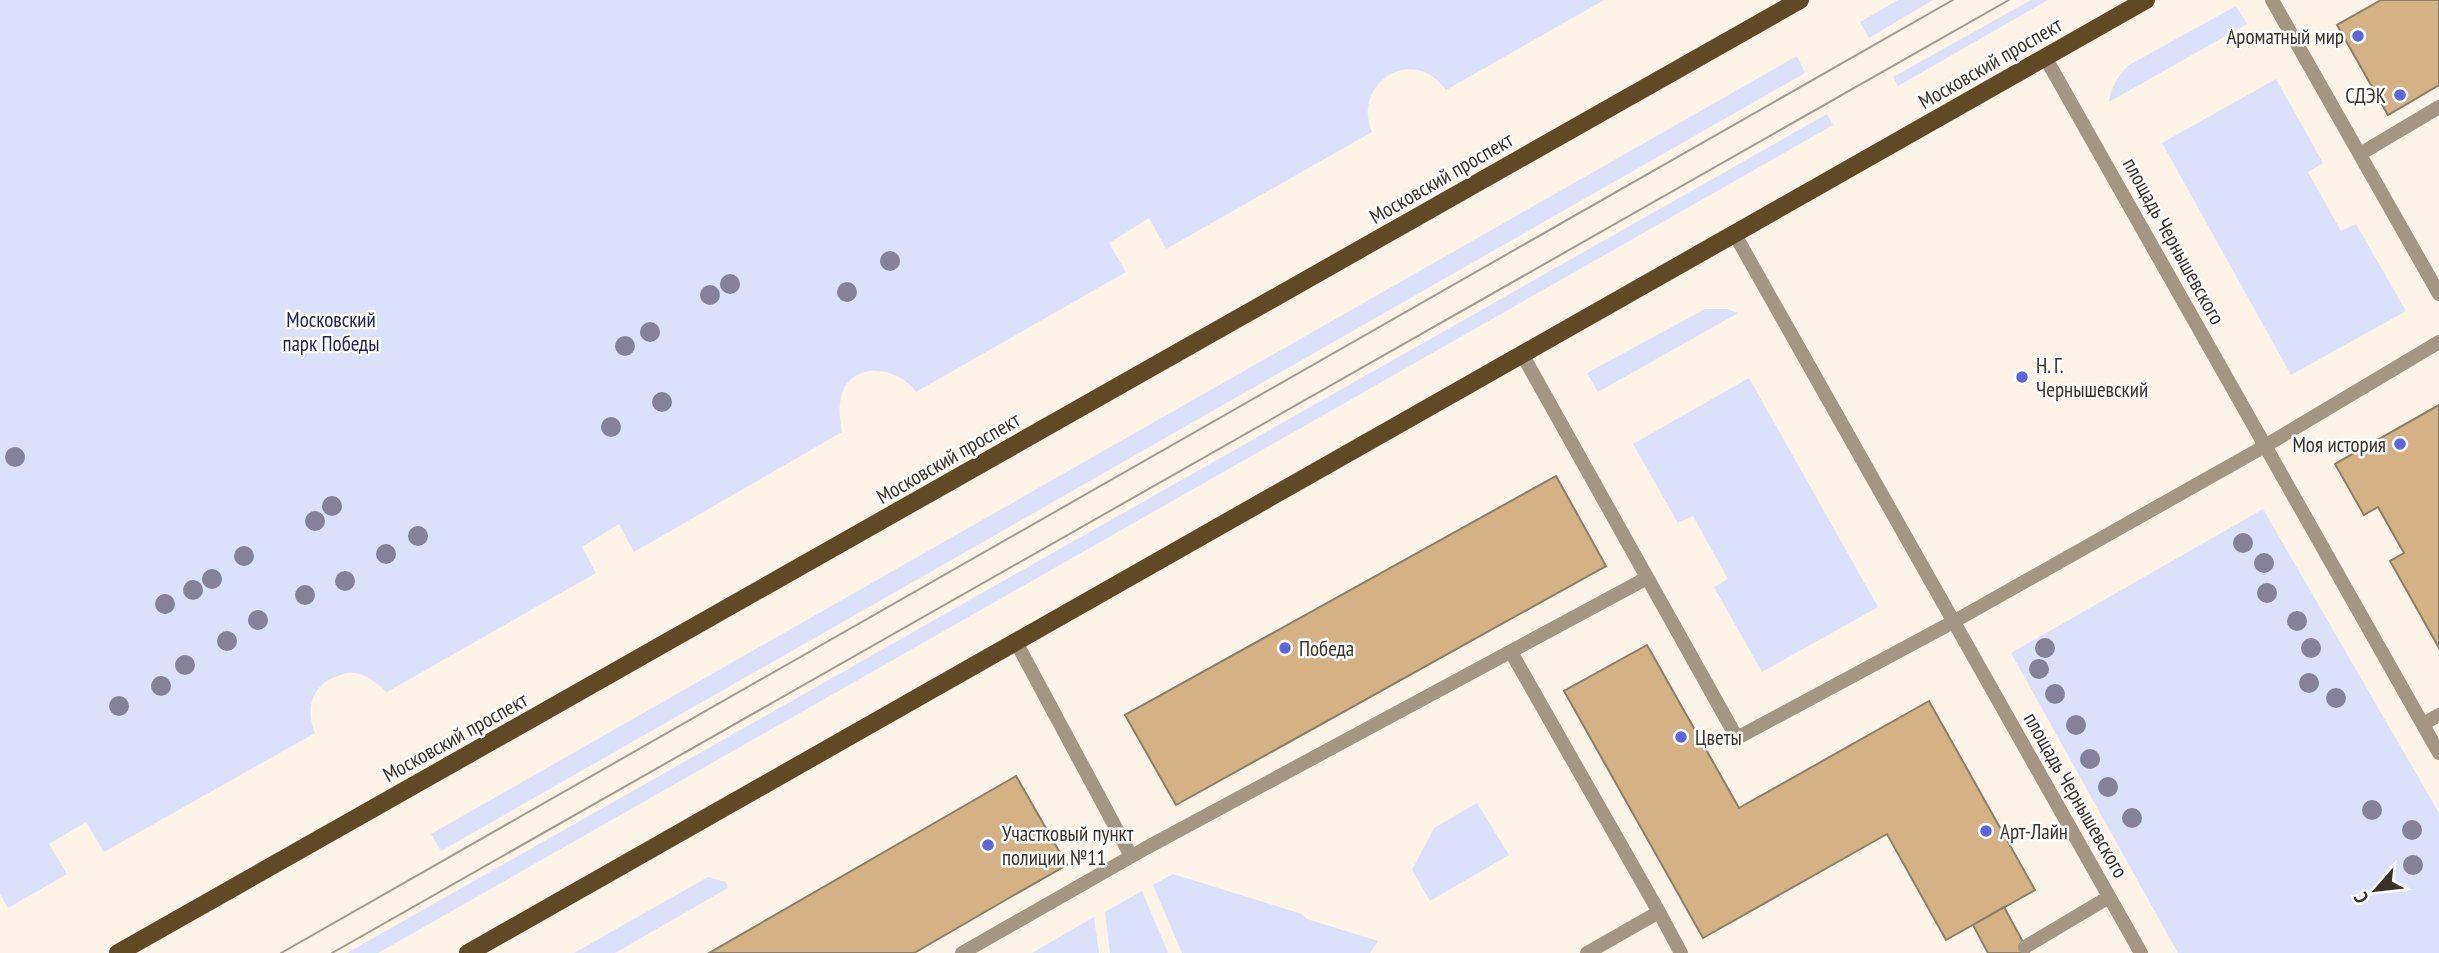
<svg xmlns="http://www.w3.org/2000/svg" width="2439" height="953" font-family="'PT Sans Narrow',sans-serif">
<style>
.green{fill:#dce1fb}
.building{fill:#d4b285;stroke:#8d7e6a;stroke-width:2}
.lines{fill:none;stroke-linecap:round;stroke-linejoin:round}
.lane{stroke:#a49683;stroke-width:14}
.street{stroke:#a49683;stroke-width:14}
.primary{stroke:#624926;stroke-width:18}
.tram{stroke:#a39b90;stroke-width:2}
.tree{fill:#85819b}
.poi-dot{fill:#5e64dc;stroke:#fff;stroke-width:2.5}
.labels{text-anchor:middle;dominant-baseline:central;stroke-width:5;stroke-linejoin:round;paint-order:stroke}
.poi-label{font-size:21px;fill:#383229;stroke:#fff;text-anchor:start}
.street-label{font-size:21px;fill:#383229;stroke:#fff}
.park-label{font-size:21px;fill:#22235e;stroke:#fff}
</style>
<rect width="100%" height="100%" fill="#fdf3e6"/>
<!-- green -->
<path class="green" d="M 0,0 L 1604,0 L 1446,90 C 1413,43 1351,84 1372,132 L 1166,249 L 1149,218 L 1109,243 L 1126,272 L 916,392 C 899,367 854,360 842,393 C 838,407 840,418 842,432 L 634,552 L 619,524 L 582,547 L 596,573 L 387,692 C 378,684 366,674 354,673 C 348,672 343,674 338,676 C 312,684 305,709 315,733 L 104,852 L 86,822 L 49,844 L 67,874 L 8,908 L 0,894 Z
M 1898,0 L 1933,0 L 1869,38 L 1860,22 Z
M 2031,0 L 2048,0 L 1898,86 L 1893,77 Z
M 2236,6 L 2247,24 L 2109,102 C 2111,87 2118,75 2129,65 Z
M 1797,56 L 1805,73 L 441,851 L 431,834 Z
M 2276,79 L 2323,163 L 2308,172 L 2341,231 L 2356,224 L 2406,311 L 2291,375 L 2162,143 Z
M 1827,114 L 1833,125 L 378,953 L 347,953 Z
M 1705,309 L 1727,309 L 1738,313 L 1598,392 L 1587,373 Z
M 1749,378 L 1878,607 L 1762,672 L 1714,587 L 1728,579 L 1693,516 L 1678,523 L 1633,444 Z
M 2263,509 L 2439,813 L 2439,953 L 2178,953 L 2011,653 Z
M 1477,803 L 1509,855 L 1430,901 L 1412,870 L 1434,828 Z
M 1173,874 L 1302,914 L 1307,919 L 1378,941 L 1370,953 L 1182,953 L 1153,885 Z
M 708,877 L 726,882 L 728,888 L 615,953 L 574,953 Z
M 1142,891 L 1168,953 L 1110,953 L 1105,912 Z
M 1094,917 L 1099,953 L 1032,953 Z"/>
<!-- building -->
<path class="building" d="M 2381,0 L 2439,0 L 2439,85 L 2388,115 L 2337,25 Z
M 2439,405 L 2439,648 L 2390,561 L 2404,553 L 2378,507 L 2364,515 L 2335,464 Z
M 1556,476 L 1606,566 L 1176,805 L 1125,715 Z
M 1647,645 L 1739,808 L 1929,701 L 2035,890 L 1946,940 L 1887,834 L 1703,938 L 1564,691 Z
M 1016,776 L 1067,865 L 1009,898 L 914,953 L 709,953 Z
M 2004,907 L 2029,953 L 1988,953 L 1973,925 Z"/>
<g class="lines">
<!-- lane -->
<path class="lane" d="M 2272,0 L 2439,294
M 2360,154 L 2439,107
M 1522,354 L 1737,738 L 1953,622
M 2265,446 L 2439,342
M 1016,642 L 1131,856
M 1511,652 L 1659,912 L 1587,953
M 2423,724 L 2439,715
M 1659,912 L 1681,953
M 2025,947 L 2109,897
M 962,953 L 1146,848 L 1647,578"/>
<!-- street -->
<path class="street" d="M 2045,57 L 2439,753
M 1734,233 L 2141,953
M 1953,622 L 2265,446"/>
<!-- primary -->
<path class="primary" d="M 118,953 L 1800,0
M 468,953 L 2146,0"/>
<!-- tram -->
<path class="tram" d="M 281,953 L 1953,0
M 332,953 L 2009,0"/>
</g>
<!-- trees -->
<g class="tree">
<circle cx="890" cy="261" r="10"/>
<circle cx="730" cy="284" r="10"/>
<circle cx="847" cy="292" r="10"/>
<circle cx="710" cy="295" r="10"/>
<circle cx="650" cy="332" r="10"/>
<circle cx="625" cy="346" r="10"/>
<circle cx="662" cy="402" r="10"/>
<circle cx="611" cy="427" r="10"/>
<circle cx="15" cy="457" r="10"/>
<circle cx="332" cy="506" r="10"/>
<circle cx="315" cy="521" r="10"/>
<circle cx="418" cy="536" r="10"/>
<circle cx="2243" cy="543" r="10"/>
<circle cx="386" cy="554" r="10"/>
<circle cx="244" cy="556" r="10"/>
<circle cx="2264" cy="563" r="10"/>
<circle cx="212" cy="579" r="10"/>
<circle cx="345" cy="581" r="10"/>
<circle cx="193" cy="590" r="10"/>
<circle cx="2267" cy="593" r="10"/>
<circle cx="305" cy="595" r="10"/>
<circle cx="165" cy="604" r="10"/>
<circle cx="258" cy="620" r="10"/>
<circle cx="2297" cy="621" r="10"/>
<circle cx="227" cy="641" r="10"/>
<circle cx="2045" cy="648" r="10"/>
<circle cx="2311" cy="648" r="10"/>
<circle cx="185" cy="665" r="10"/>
<circle cx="2039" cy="669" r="10"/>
<circle cx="2309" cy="683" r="10"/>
<circle cx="161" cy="686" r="10"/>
<circle cx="2055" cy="694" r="10"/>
<circle cx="2336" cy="698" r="10"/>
<circle cx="119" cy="706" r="10"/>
<circle cx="2076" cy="725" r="10"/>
<circle cx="2090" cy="759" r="10"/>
<circle cx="2108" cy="787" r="10"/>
<circle cx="2372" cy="810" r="10"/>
<circle cx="2132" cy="818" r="10"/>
<circle cx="2412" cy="830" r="10"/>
<circle cx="2413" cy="865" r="10"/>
</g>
<!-- markers -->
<g class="poi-dot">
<circle cx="2358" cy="36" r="7"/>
<circle cx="2400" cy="95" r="7"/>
<circle cx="2022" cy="377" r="7"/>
<circle cx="2400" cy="444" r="7"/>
<circle cx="1285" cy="648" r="7"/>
<circle cx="1681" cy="737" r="7"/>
<circle cx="1986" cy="831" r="7"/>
<circle cx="988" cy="845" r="7"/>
</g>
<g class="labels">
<!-- poi labels -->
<g class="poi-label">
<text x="2344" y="36" text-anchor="end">Ароматный мир</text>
<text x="2386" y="95" text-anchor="end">СДЭК</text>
<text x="2036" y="365">Н. Г.<tspan x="2036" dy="24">Чернышевский</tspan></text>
<text x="2386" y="444" text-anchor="end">Моя история</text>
<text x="1299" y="648">Победа</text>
<text x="1695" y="737">Цветы</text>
<text x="2000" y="831">Арт-Лайн</text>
<text x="1002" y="833">Участковый пункт<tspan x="1002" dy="24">полиции №11</tspan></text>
</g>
<!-- street labels -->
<g class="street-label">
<text transform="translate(1990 63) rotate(-30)">Московский проспект</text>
<text transform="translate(1441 178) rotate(-30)">Московский проспект</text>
<text transform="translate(2174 241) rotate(61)">площадь Чернышевского</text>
<text transform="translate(948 458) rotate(-30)">Московский проспект</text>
<text transform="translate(455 737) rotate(-29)">Московский проспект</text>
<text transform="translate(2076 795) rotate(60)">площадь Чернышевского</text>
</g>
<!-- park labels -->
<g class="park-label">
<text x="331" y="319">Московский<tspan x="331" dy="24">парк Победы</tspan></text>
</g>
</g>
<!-- north arrow -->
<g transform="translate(2376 890) rotate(242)" stroke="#ffffff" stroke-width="5" paint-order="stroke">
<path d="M0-5L12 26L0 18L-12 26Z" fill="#383229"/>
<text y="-10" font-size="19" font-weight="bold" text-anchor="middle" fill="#383229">С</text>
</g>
</svg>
